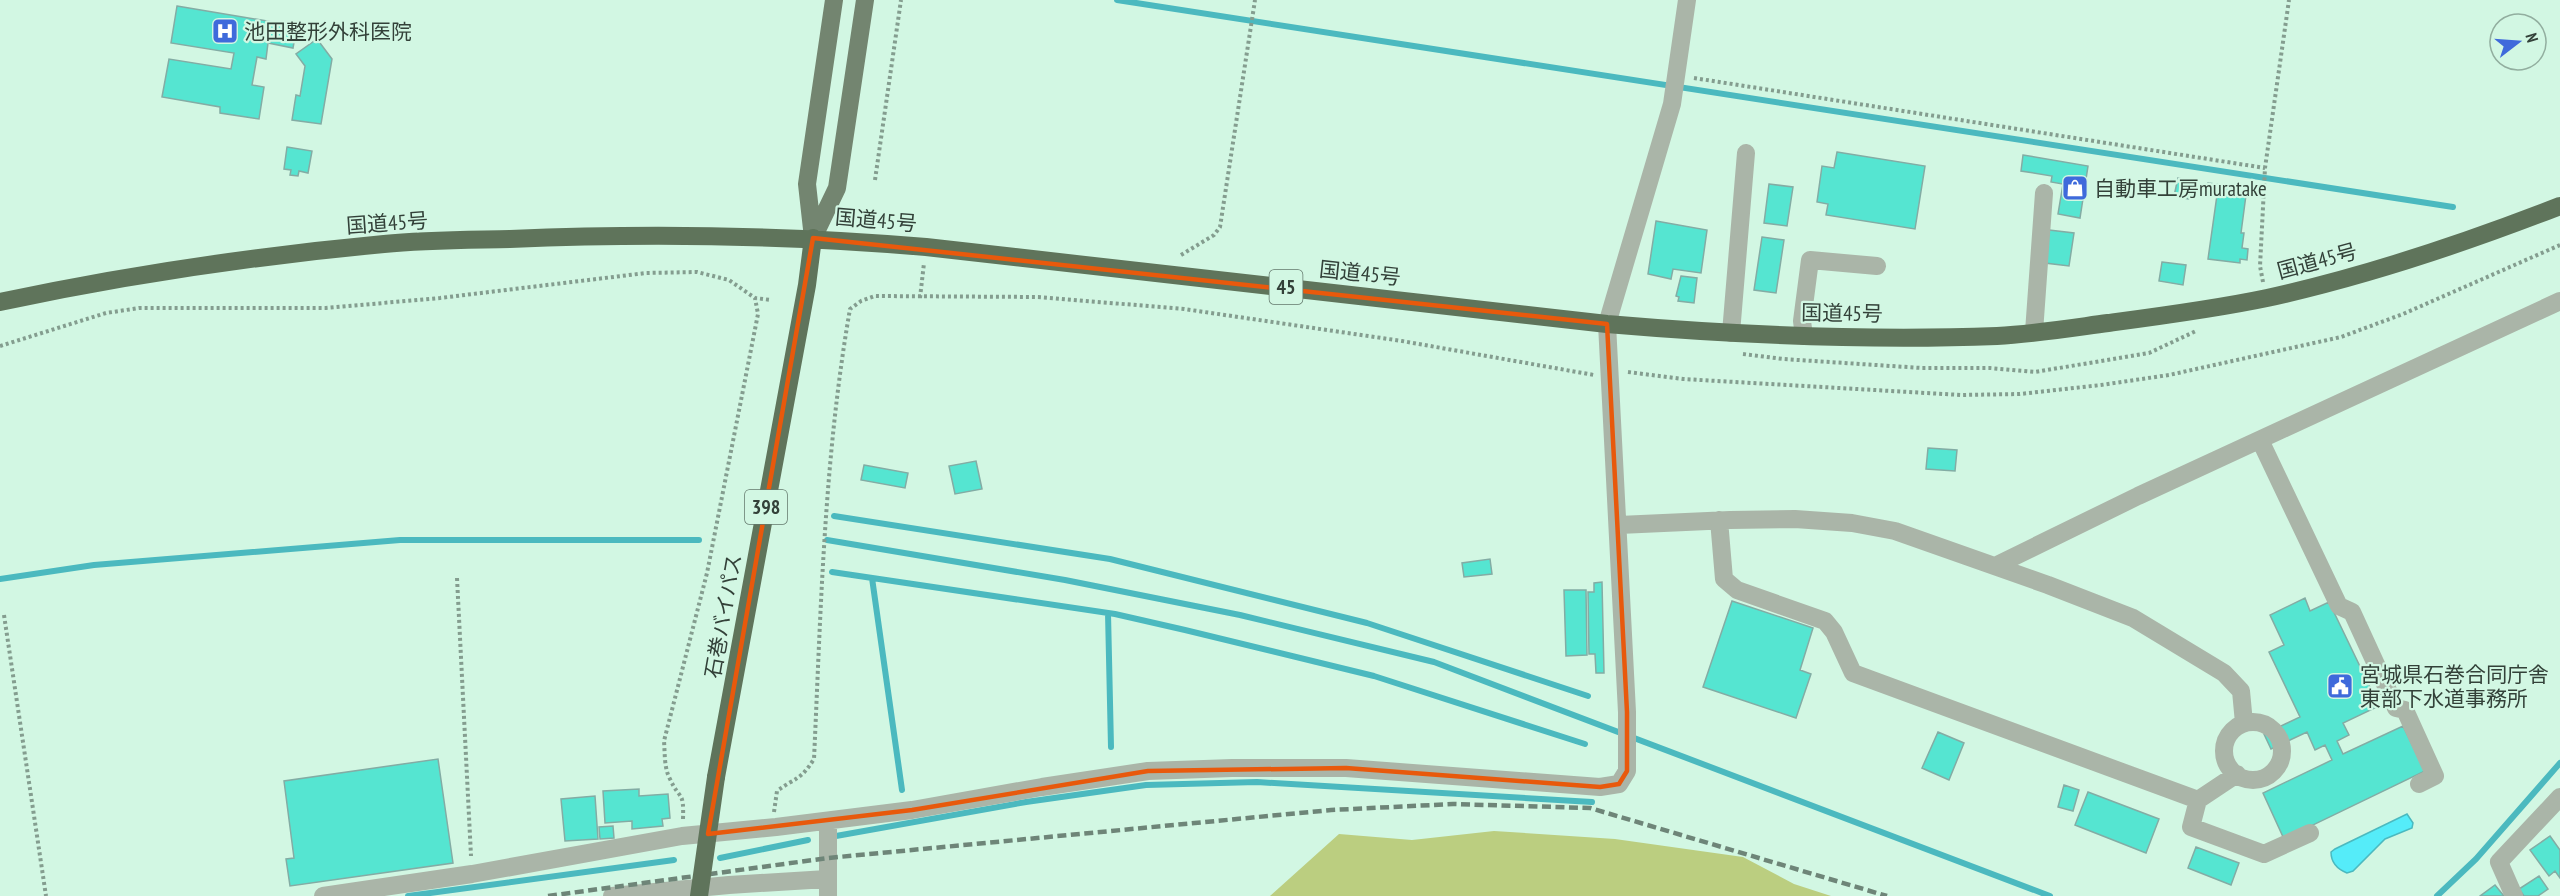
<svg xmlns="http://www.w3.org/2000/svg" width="2560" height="896" font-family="'PT Sans Narrow','Noto Sans JP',sans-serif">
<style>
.green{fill:#bbce80}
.water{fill:#55ecf9;stroke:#4bb9bf;stroke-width:1.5}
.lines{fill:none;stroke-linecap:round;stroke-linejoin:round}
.stream{stroke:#4bb9bf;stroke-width:6}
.building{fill:#55e5d1;stroke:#83aca4;stroke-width:1.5}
.path{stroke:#849d8f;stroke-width:4;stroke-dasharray:3 3;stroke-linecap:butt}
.minor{stroke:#aab5a8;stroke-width:18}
.major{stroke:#738570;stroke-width:18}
.highway{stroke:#5f745b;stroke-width:18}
.rail{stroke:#6e8578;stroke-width:4.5;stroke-dasharray:9 4.5;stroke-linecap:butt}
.highway-bridge{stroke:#5f745b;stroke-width:18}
.marked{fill:none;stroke:#e8590c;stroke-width:4.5;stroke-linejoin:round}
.labels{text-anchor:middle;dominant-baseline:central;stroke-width:4.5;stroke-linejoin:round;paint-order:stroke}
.shield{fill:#d2f7e3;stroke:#63786c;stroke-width:1.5}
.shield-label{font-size:20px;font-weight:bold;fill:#334139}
.poi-label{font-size:21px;fill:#334139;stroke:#d2f7e3;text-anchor:start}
.street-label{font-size:21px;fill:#334139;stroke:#d2f7e3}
</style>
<rect width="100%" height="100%" fill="#d2f7e3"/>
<!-- green -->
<path class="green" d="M 1494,831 L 1615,839 L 1743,857 L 1794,884 L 1831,896 L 1270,896 L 1339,834 L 1412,840 Z"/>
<!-- water -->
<path class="water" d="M 2407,814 L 2413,823 L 2412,828 L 2385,839 L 2353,871 L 2347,873 C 2337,869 2331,863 2331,852 L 2335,849 Z"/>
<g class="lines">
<!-- stream -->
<path class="stream" d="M 1117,0 L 2453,207
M 834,516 L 1110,559 L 1367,623 L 1588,696
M 827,540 L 1065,580 L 1240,615 L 1434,662 L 2050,896
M 832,572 L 1115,614 L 1185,630 L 1374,676 L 1585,744
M 872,578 L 902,790
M 0,579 L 94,565 L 400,540 L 699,540
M 1108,613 L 1111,747
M 836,836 L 1026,802 L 1146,785 L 1257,782 L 1592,802
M 720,858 L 808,840
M 408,896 L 674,860
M 2437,896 L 2476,859 L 2560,763"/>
</g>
<!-- building -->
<path class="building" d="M 177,6 L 297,26 L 293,48 L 268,43 L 266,59 L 257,57 L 252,85 L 264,87 L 259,119 L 220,113 L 220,107 L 162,97 L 169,59 L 231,69 L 234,53 L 171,43 Z
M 317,39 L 332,59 L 321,124 L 292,120 L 296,95 L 300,96 L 305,66 L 296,54 Z
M 287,147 L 312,151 L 308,173 L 299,171 L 298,176 L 290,175 L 291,170 L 284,169 Z
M 1837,152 L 1925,166 L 1915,229 L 1826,215 L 1828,204 L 1817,202 L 1822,166 L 1834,168 Z
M 2023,155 L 2088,166 L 2080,218 L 2058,214 L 2063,184 L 2051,182 L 2052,176 L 2021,171 Z
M 2178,178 L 2192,181 L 2189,199 L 2174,196 Z
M 2208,183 L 2237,187 L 2236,194 L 2246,195 L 2241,233 L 2244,233 L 2242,248 L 2248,249 L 2247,260 L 2240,259 L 2240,263 L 2208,259 L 2217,195 L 2206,193 Z
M 1769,184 L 1793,187 L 1787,226 L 1764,223 Z
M 1656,221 L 1707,230 L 1701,273 L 1673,269 L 1671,279 L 1648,274 Z
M 2049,230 L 2074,233 L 2069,266 L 2045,263 Z
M 1762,237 L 1784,240 L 1776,293 L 1754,290 Z
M 2162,262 L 2186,265 L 2183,285 L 2159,281 Z
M 1681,276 L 1697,278 L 1694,303 L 1678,301 L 1679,297 L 1676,296 Z
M 1928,448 L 1957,450 L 1955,471 L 1926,469 Z
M 976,461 L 982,489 L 955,494 L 949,466 Z
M 864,465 L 908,473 L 905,488 L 861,480 Z
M 1490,559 L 1492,574 L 1464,577 L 1462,563 Z
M 1602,582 L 1604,673 L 1596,673 L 1595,654 L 1589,654 L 1588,592 L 1594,592 L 1594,583 Z
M 1564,590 L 1586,590 L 1587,655 L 1566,656 Z
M 2305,598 L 2310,611 L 2329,602 L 2379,706 L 2343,723 L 2349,735 L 2337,741 L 2343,754 L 2403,726 L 2425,771 L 2284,839 L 2263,793 L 2332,760 L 2325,745 L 2315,750 L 2307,732 L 2271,749 L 2264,734 L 2300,717 L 2269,652 L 2284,645 L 2270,615 Z
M 1732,601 L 1813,628 L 1800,670 L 1811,674 L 1796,718 L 1703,687 Z
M 1938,732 L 1964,743 L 1949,780 L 1922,768 Z
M 438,759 L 453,863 L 290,886 L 286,859 L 294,858 L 284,781 Z
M 2064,785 L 2079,790 L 2073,811 L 2058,807 Z
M 639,789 L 639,796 L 668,794 L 670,818 L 662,819 L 663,826 L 632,829 L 632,821 L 605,823 L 603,791 Z
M 2088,792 L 2159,819 L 2146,853 L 2075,825 Z
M 595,796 L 598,839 L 565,841 L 561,799 Z
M 613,826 L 614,838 L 600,839 L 599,827 Z
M 2550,836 L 2560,850 L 2560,878 L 2555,871 L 2549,876 L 2530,850 Z
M 2196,847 L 2239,863 L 2231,885 L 2188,868 Z
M 2539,876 L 2548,889 L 2538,896 L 2524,896 L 2519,889 Z
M 2495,885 L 2504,896 L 2480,896 Z"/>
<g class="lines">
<!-- path -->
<path class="path" d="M 1694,78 L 2265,168
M 875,180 L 901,0
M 1181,255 L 1214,235 L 1220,227 L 1255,0
M 2263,282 L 2260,266 L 2265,168 L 2289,0
M 920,298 L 924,263
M 0,346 L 106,313 L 139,308 L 326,308 L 440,298 L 646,273 L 697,272 L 729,280 L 755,298 L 771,300
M 1743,354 L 1783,359 L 1922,368 L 1990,368 L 2035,372 L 2149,353 L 2196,331
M 1628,372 L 1683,379 L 1961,395 L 2020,394 L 2101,385 L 2169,375 L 2341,337 L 2403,314 L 2560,245
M 457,578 L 471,856
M 4,615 L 46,896
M 774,812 L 777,791 C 796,777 800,781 814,759 C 821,608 824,458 850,309 L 861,301 L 875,296 L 1038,297 L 1184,309 L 1402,341 L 1594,375
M 683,819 C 684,790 680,801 670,779 C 664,768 665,754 664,741 L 707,573 L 758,314 L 755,298"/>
<!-- minor -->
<path class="minor" d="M 2034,332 L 2044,193
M 1731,333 L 1746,153
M 1804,336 L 1802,321 L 1810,260 L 1877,266
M 2260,440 L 2339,606 L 2352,612 L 2396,708 L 2405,710 L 2435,776 L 2419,784
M 1719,520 L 1724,579 L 1737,590 L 1825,621 L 1834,632 L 1853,673 L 2198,800 L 2237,774
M 1619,525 L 1730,520 L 1795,519 L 1852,523 L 1895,531 L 2048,585 L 2133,618 L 2224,673 L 2241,691 L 2244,723
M 1995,566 L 2138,496 L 2560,301
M2224 751a29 29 0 1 1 58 0a29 29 0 1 1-58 0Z
M 2198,800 L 2191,827 L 2264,854 L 2310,833
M 323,896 L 472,874 L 682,836 L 776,827 L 912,810 L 1042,787 L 1148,771 L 1232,768 L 1346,768 L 1600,787 L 1619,784 L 1627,771 L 1627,712 L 1607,324 L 1672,104 L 1687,0
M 612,896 L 729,885 L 827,879
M 828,896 L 828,821
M 2514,896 L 2499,862 L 2560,797"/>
<!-- major -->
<path class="major" d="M 813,238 L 837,188 L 865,0
M 813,238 L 807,184 L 834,0"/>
<!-- highway -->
<path class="highway" d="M 0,302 C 127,275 255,256 384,244 C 425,240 468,240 510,239 C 650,233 786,235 926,247 L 1607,324 C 1736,335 1867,341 1997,336 C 2034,334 2071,328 2108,323 C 2161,316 2215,309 2267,298 C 2367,276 2465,243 2560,206
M 716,777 L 807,285 L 813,238"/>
<!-- rail -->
<path class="rail" d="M 548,896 L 828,858 L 1331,810 L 1453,804 L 1590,808 L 1887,896"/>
<!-- highway-bridge -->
<path class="highway-bridge" d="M 699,896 L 716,777"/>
</g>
<!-- marked area -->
<path class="marked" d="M 813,238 L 1607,324 L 1627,712 L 1627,771 L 1619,784 L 1600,787 L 1346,768 L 1148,771 L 912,810 L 708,834 Z"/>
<!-- icons -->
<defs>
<symbol id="hospital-square" viewBox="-11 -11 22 22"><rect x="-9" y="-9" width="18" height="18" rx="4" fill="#3f6adb" stroke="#d2f7e3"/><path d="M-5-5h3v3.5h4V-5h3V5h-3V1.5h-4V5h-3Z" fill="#fff"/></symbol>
<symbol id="shop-square" viewBox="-11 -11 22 22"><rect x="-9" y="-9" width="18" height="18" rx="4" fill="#3f6adb" stroke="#d2f7e3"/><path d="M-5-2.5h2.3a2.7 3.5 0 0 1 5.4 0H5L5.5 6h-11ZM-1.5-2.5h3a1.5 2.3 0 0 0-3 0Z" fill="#fff"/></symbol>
<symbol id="civic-square" viewBox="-11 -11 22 22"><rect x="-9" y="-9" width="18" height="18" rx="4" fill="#3f6adb" stroke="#d2f7e3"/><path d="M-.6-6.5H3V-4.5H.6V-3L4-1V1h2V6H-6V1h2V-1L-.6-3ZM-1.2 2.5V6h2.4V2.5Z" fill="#fff"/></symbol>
</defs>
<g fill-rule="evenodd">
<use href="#hospital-square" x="210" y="16" width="30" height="30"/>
<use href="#shop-square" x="2060" y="173" width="30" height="30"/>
<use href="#civic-square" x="2325" y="671" width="30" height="30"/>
</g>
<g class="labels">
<!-- shield labels -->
<g class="shield">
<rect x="1269.5" y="270" width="33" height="34" rx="4.5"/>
<rect x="745" y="490" width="42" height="34" rx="4.5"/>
</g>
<g class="shield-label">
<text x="1286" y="287">45</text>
<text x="766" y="507">398</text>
</g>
<!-- poi labels -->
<g class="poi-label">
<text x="244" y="31">池田整形外科医院</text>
<text x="2094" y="188">自動車工房muratake</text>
<text x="2360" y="674">宮城県石巻合同庁舎<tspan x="2360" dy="24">東部下水道事務所</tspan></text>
</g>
<!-- street labels -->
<g class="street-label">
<text transform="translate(876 220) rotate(5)">国道45号</text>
<text transform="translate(387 223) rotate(-4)">国道45号</text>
<text transform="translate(2317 261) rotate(-15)">国道45号</text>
<text transform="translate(1360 273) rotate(6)">国道45号</text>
<text transform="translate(1842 313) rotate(1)">国道45号</text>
<text transform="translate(723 616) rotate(-80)">石巻バイパス</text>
</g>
</g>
<!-- north arrow -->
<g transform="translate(2518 42) rotate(73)"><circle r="28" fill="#d2f7e3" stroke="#92ae9f" stroke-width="1.5"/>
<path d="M0-4.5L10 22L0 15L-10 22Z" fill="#3f6adb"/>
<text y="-9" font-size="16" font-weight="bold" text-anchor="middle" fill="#334139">N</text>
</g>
</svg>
